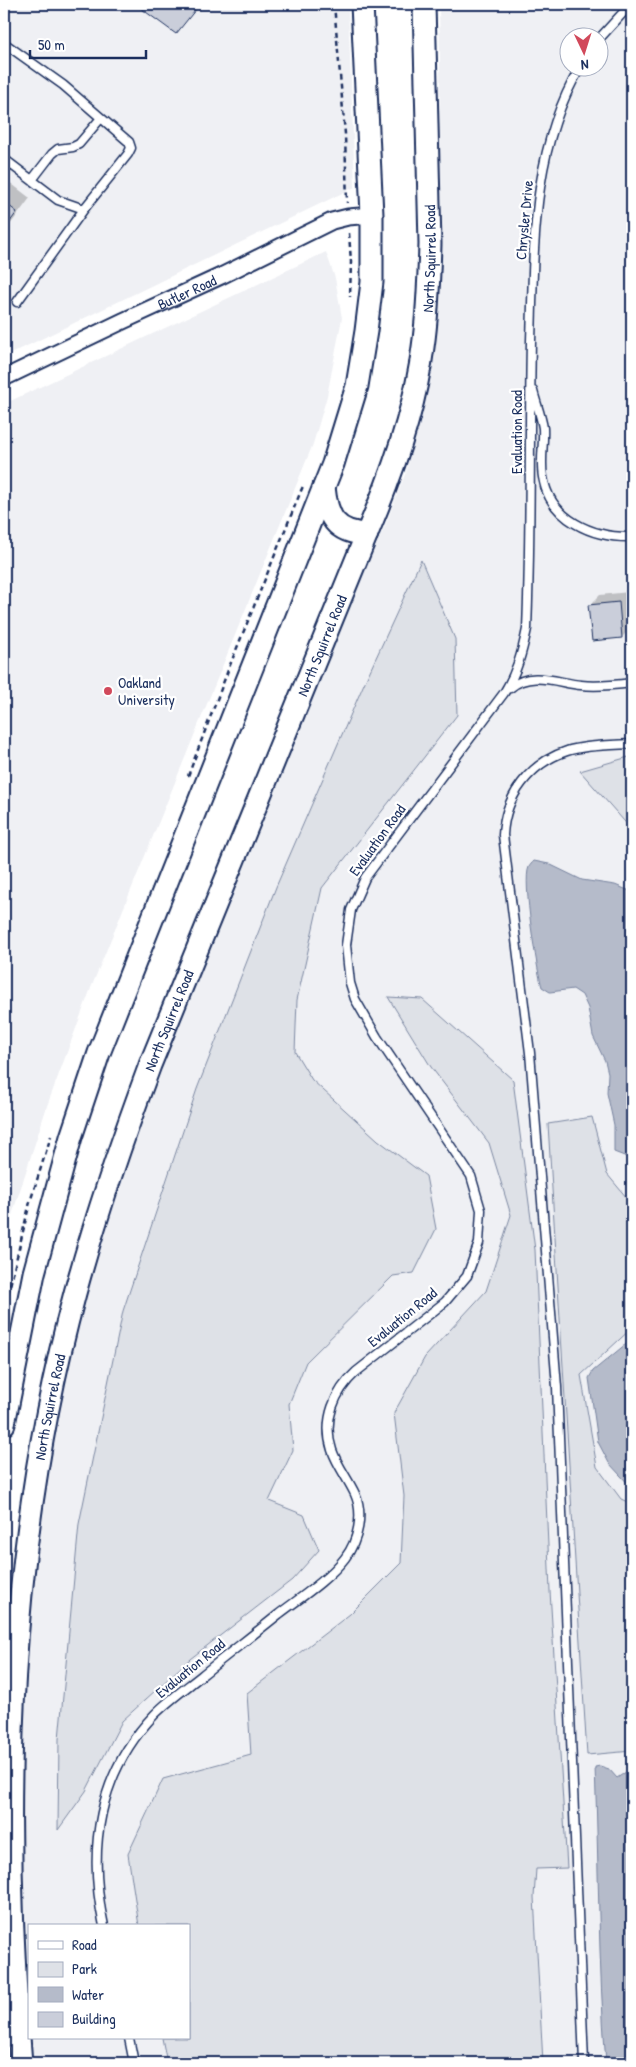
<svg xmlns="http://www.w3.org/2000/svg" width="636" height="2067" font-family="'Patrick Hand',sans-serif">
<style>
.built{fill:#eff0f4;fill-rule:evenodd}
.green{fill:#dee1e7;stroke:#7c88a2}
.water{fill:#b5bbca;stroke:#77839f}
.shadow{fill:#0003}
.building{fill:#caceda;stroke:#1b2f5e}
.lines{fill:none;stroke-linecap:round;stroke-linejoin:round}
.service-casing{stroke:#1b2f5e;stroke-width:11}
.minor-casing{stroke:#1b2f5e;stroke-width:19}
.secondary-casing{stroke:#1b2f5e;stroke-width:25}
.path{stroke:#1b2f5e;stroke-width:2.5;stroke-dasharray:5 4;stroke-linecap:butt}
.service{stroke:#fff;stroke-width:8}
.minor{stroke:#fff;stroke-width:15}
.secondary{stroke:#fff;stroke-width:21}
.poi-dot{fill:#d1495b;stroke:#fff;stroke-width:2}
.labels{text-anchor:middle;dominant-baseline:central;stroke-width:4.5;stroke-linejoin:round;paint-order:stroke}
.street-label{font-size:15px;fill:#1b2f5e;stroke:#fff}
.poi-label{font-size:15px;fill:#1b2f5e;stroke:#fff;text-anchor:start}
</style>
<rect width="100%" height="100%" fill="#fff"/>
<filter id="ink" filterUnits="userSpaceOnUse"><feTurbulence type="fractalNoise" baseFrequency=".02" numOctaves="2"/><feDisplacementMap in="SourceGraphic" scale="10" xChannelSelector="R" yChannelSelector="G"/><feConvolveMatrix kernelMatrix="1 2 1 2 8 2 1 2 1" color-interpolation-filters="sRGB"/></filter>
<g filter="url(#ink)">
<!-- built -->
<path class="built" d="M 4,4 L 348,4 L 355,187 L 4,357 Z
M 439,4 L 632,4 L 632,2063 L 31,2063 L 24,2000 L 16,1771 L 32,1568 L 53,1431 L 76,1331 L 97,1253 L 146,1103 L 359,582 L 385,526 L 406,472 L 422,408 L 432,353 L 439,299 L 441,250 L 439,178 L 440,63 ZM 568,38 L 598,38 L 598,68 L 568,68 ZM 29,1926 L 189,1926 L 189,2038 L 29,2038 Z
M 326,252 L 335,278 L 342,318 L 327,396 L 313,444 L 91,988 L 47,1106 L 4,1240 L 4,404 Z"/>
<!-- green -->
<path class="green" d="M 421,560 L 455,639 L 457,715 L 322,888 L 297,1000 L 295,1052 L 312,1080 L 378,1140 L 426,1176 L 436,1229 L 414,1273 L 393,1276 L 306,1362 L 289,1404 L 293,1450 L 269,1501 L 304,1515 L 319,1550 L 292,1580 L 190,1659 L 122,1721 L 86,1791 L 58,1830 L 59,1739 L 79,1524 L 123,1311 L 197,1089 L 276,887 L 363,686 Z
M 632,756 L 632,830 L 580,771 Z
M 388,997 L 422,999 L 513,1080 L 535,1250 L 550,1591 L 567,1868 L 536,1869 L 534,1897 L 543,2063 L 167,2063 L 162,2038 L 189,2038 L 189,1926 L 139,1926 L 128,1854 L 163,1779 L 251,1755 L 247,1693 L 350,1614 L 401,1563 L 404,1496 L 394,1413 L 425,1357 L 486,1291 L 511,1215 L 489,1143 L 431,1067 Z
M 592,1117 L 607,1174 L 632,1204 L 632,1328 L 581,1375 L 597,1467 L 621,1499 L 632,1504 L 632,1751 L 587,1755 L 548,1124 Z"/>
<!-- water -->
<path class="water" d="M 534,861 L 549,864 L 582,880 L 615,885 L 630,891 L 632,896 L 632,1159 L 614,1152 L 614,1125 L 607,1093 L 608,1073 L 605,1061 L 593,1036 L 588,1008 L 582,995 L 573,989 L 550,992 L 542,987 C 537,971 522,880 529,867 C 530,865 532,863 534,861 Z
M 632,1339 L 632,1488 L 609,1463 L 598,1442 L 589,1378 L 593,1371 Z
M 600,1766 L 609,1769 L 617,1778 L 632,1768 L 632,2063 L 606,2063 C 598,1964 599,1866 595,1767 Z"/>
<!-- shadow -->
<path class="shadow" d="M 137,4 L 201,4 L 176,32 Z
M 4,178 L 30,198 L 4,233 Z
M 629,592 L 632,627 L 622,637 L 590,605 L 600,595 Z"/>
<!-- building -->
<path class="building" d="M 135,4 L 200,4 L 176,34 Z
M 4,202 L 17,212 L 4,230 Z
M 619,602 L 622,638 L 592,641 L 588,605 Z"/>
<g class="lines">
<defs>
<path id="service" d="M 598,40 L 631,4
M 4,43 L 63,85 L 129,142 L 131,148 L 128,154 L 84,209 L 58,200 L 4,159
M 32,180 L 52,154 L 58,149 L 73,147 L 79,144 L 101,118
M 17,302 L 84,209
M 533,391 C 536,403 541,415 543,428 C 544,444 540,461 543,477 C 550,520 593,538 632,537
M 510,688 C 531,670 558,683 581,685 C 598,687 615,685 632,683
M 104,1926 C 87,1849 98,1773 155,1714 C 169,1700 186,1688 201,1676 C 227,1655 253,1635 279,1614 C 300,1598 329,1579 345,1558 C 358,1541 364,1514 355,1494 C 348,1479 337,1465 332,1450 C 322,1420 335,1391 356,1372 L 445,1302 L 467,1276 L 479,1243 L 481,1210 L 471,1176 L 377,1037 L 355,999 L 350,983 L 346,945 L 351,910 L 365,878 L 504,693 C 517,672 522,653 527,629 C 531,533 529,437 531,341 C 534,248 531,150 580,68
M 129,2038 L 134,2063
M 584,2063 L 557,1387 L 530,1053 L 503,835 C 505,796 530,763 567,751 C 584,745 614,745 632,744"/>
<g id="minor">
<path id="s1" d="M 4,378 L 123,321 L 221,276 L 332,221 L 348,217 L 372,215"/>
</g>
<g id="secondary">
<path d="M 324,487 C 327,517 335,533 367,534"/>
<path d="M 4,1424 L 34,1273 L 71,1137 L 99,1053 L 333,464 L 357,386 L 366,331 L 372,282 L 372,215 L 362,4"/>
<path id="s2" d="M 21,2063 C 0,1805 7,1545 75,1293 C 96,1216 122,1140 150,1065 L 377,509 C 398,457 416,403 423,347 C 428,313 429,278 430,244 L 424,4"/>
</g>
</defs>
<!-- service casing -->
<use href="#service" class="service-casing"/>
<!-- minor casing -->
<use href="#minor" class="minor-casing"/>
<!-- secondary casing -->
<use href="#secondary" class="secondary-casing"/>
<!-- path -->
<path class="path" d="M 334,4 L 345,134 L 347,203
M 349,233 L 351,262 L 350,297
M 188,776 L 230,665 L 303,486
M 4,1311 L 30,1202 L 51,1136"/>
<!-- service -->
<use href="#service" class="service"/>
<!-- minor -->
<use href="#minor" class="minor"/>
<!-- secondary -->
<use href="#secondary" class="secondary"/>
</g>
</g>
<!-- markers -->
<circle class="poi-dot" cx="108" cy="691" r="5"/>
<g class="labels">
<!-- street labels -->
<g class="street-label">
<text transform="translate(524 220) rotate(-85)">Chrysler Drive</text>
<text stroke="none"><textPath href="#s2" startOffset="1874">North Squirrel Road</textPath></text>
<text stroke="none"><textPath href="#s1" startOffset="202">Butler Road</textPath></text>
<text transform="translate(516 432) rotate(-90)">Evaluation Road</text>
<text stroke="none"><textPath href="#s2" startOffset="1469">North Squirrel Road</textPath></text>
<text transform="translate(377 840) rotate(-54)">Evaluation Road</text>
<text stroke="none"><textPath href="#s2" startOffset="1064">North Squirrel Road</textPath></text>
<text transform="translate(402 1317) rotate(-39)">Evaluation Road</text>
<text stroke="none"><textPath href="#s2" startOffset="659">North Squirrel Road</textPath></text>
<text transform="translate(190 1668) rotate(-39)">Evaluation Road</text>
</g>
<!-- poi labels -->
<g class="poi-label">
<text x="118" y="682">Oakland<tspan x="118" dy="17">University</tspan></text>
</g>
</g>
<!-- margin -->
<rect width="636" height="2067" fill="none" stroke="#fff" stroke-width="20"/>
<rect x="10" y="10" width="616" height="2047" fill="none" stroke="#1b2f5e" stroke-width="2" filter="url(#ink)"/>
<!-- legend -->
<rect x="28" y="1924" width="162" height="115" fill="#ffffff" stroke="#a4acbf"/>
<rect x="38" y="1941" width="25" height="8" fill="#ffffff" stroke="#a4acbf"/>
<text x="72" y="1950" font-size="15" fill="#1b2f5e">Road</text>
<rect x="38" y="1962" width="25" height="15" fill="#dee1e7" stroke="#a4acbf"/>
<text x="72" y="1974" font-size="15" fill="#1b2f5e">Park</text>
<rect x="38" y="1987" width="25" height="15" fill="#b5bbca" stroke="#a4acbf"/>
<text x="72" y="2000" font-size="15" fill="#1b2f5e">Water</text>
<rect x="38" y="2012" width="25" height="15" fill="#caceda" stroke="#a4acbf"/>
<text x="72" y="2024" font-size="15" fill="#1b2f5e">Building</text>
<!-- north arrow -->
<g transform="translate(584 52) rotate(176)"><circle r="24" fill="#ffffff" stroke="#a4acbf"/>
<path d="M0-4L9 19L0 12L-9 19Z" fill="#d1495b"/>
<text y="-8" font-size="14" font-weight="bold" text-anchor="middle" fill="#1b2f5e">N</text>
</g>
<!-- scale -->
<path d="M30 50v8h116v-8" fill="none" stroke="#1b2f5e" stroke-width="2.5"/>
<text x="38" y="50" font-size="15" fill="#1b2f5e" stroke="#ffffff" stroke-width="4" paint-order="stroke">50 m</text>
</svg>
